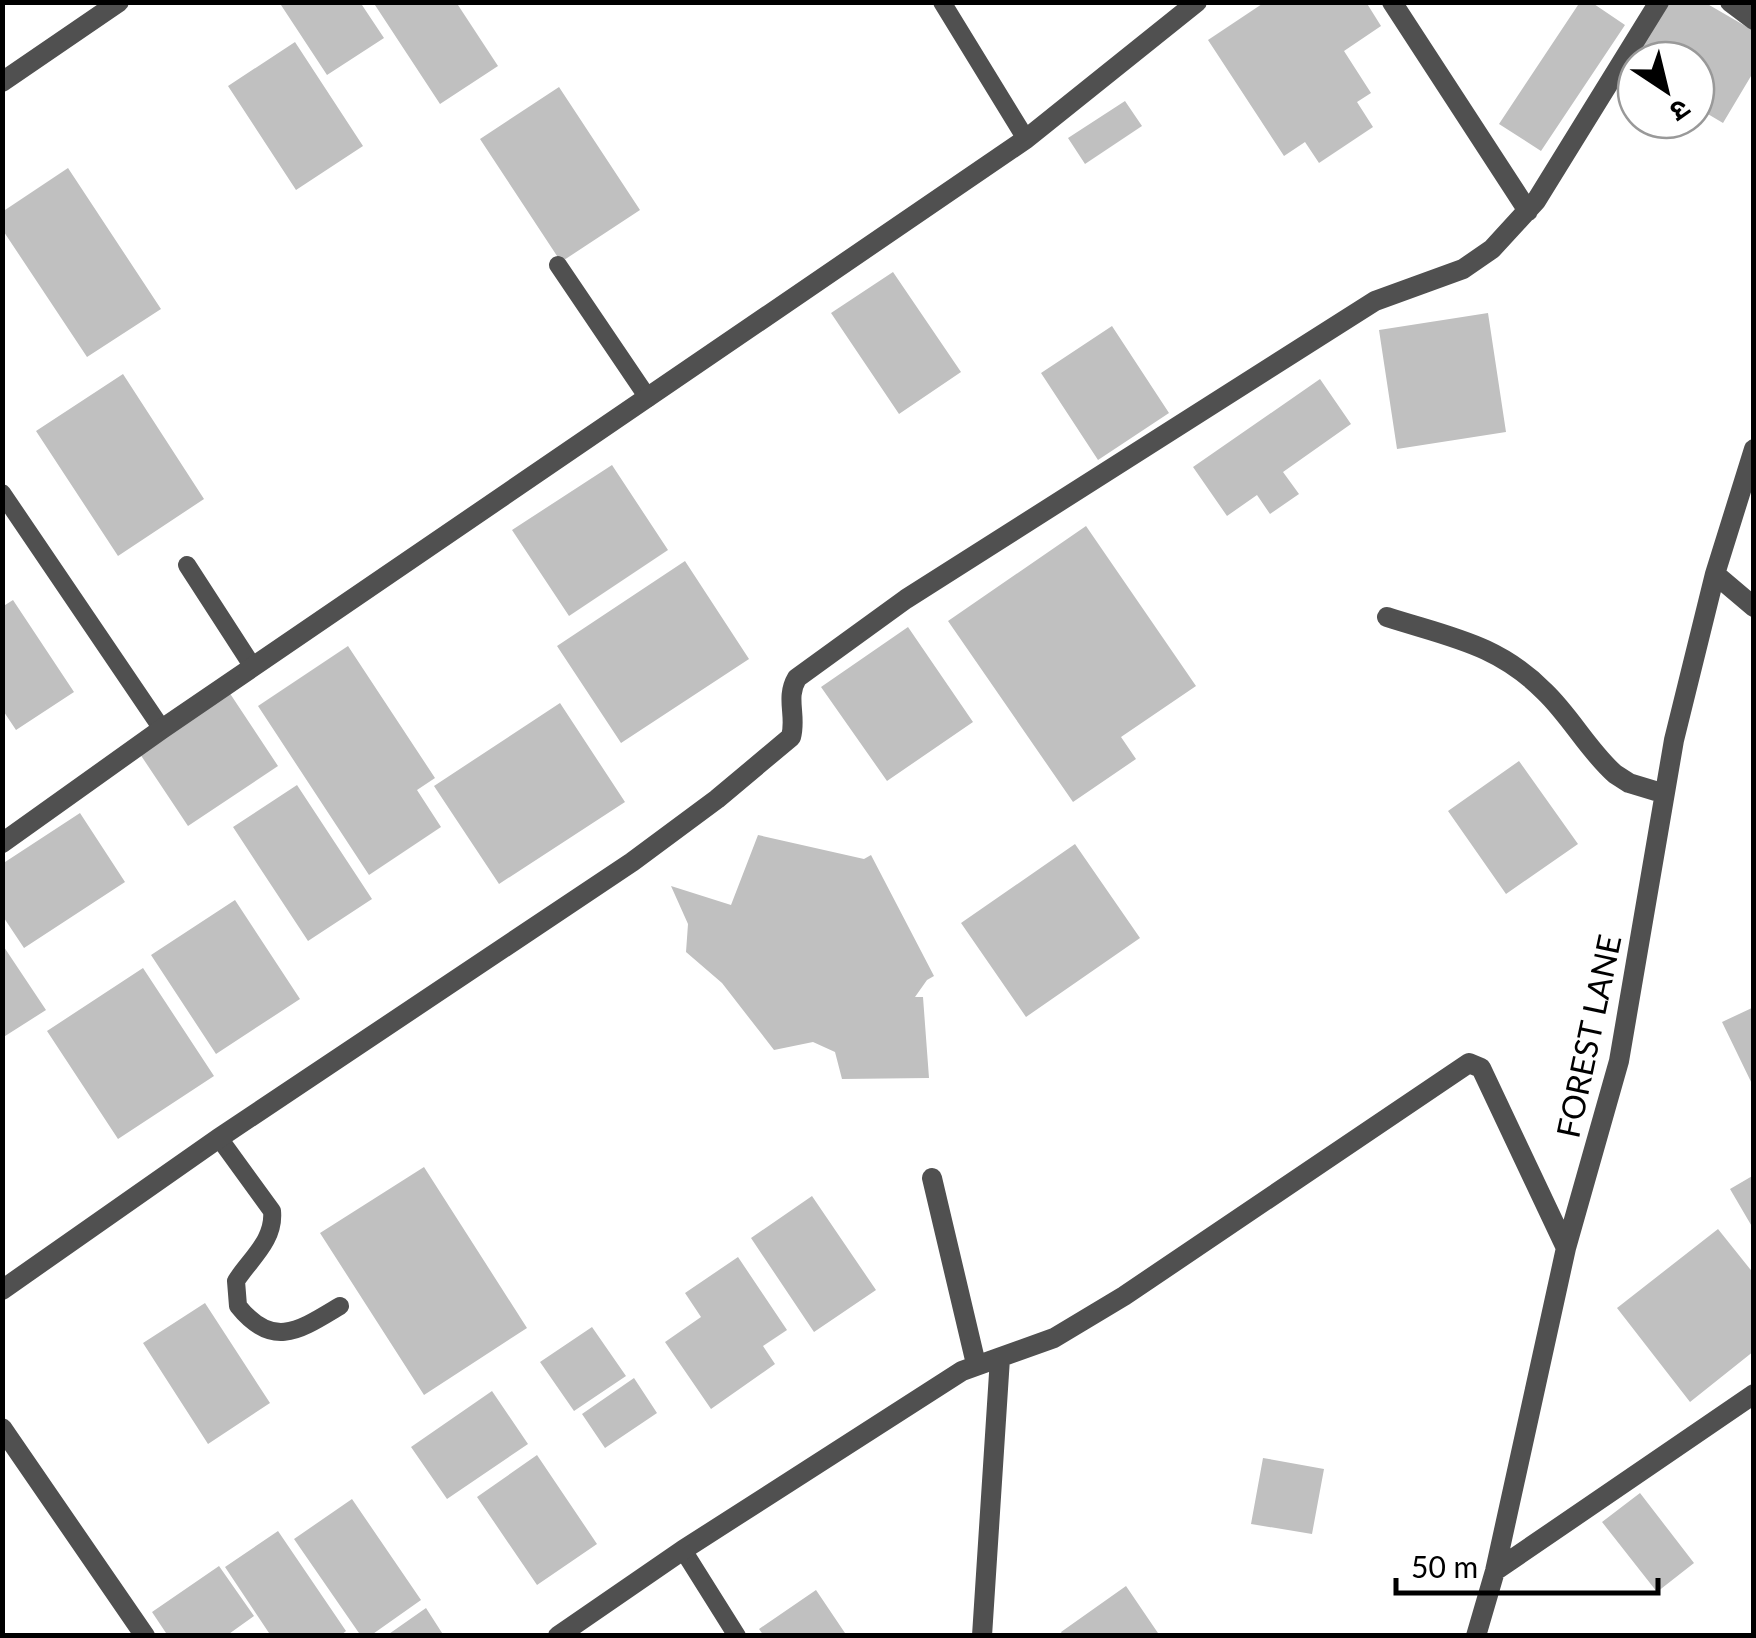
<svg xmlns="http://www.w3.org/2000/svg" width="1756" height="1638" font-family="Lato,'Noto Sans Devanagari',sans-serif">
<style>
.building{fill:#c0c0c0}
.lines{fill:none;stroke-linecap:round;stroke-linejoin:round}
.lane{stroke:#505050;stroke-width:18}
.street{stroke:#505050;stroke-width:20}
.labels{text-anchor:middle;dominant-baseline:central;stroke-width:9;stroke-linejoin:round;paint-order:stroke}
.street-label{font-size:32px;fill:#000;stroke:#fff}
</style>
<rect width="100%" height="100%" fill="#fff"/>
<!-- building -->
<path class="building" d="M 279,2 L 360,2 L 384,38 L 327,75 Z
M 373,2 L 456,2 L 498,66 L 440,104 Z
M 1265,2 L 1334,2 L 1336,5 L 1366,2 L 1381,26 L 1344,51 L 1371,93 L 1357,102 L 1373,127 L 1319,163 L 1305,142 L 1284,156 L 1208,40 Z
M 1580,2 L 1591,2 L 1625,25 L 1541,151 L 1499,124 Z
M 1663,2 L 1704,2 L 1754,31 L 1754,71 L 1723,123 L 1696,107 L 1696,60 L 1636,60 L 1636,73 L 1625,66 Z
M 295,42 L 363,146 L 296,190 L 228,86 Z
M 559,87 L 640,210 L 561,262 L 480,139 Z
M 1125,101 L 1142,126 L 1085,164 L 1068,138 Z
M 68,168 L 161,309 L 87,357 L 2,229 L 2,212 Z
M 893,272 L 961,372 L 899,414 L 831,313 Z
M 1488,313 L 1506,432 L 1397,449 L 1379,330 Z
M 1112,326 L 1169,413 L 1098,460 L 1041,373 Z
M 123,374 L 204,499 L 118,556 L 36,431 Z
M 1320,379 L 1351,424 L 1283,472 L 1299,494 L 1270,514 L 1257,495 L 1227,516 L 1193,467 Z
M 612,465 L 668,550 L 569,616 L 512,530 Z
M 1086,526 L 1196,686 L 1121,737 L 1136,759 L 1073,802 L 948,621 Z
M 685,561 L 749,659 L 621,743 L 557,646 Z
M 13,600 L 74,692 L 16,730 L 2,709 L 2,607 Z
M 908,627 L 973,722 L 887,781 L 821,687 Z
M 348,646 L 435,778 L 417,790 L 441,827 L 369,875 L 258,706 Z
M 229,692 L 278,766 L 188,826 L 138,751 Z
M 560,703 L 625,802 L 499,884 L 434,786 Z
M 1519,761 L 1578,844 L 1506,894 L 1448,811 Z
M 297,785 L 372,899 L 308,941 L 233,827 Z
M 80,813 L 125,882 L 24,948 L 2,915 L 2,864 Z
M 758,835 L 864,859 L 871,855 L 934,976 L 927,980 L 915,997 L 923,997 L 929,1078 L 842,1079 L 835,1052 L 813,1042 L 774,1050 L 722,983 L 686,952 L 688,924 L 671,886 L 731,905 Z
M 1075,844 L 1140,938 L 1026,1017 L 961,923 Z
M 235,900 L 300,999 L 216,1054 L 151,955 Z
M 2,944 L 46,1010 L 2,1038 Z
M 143,968 L 214,1076 L 118,1139 L 47,1031 Z
M 1754,1007 L 1754,1088 L 1722,1022 Z
M 424,1167 L 527,1328 L 424,1395 L 320,1233 Z
M 1754,1175 L 1754,1230 L 1730,1189 Z
M 812,1196 L 876,1290 L 814,1332 L 751,1238 Z
M 1718,1229 L 1754,1274 L 1754,1351 L 1690,1402 L 1617,1308 Z
M 738,1257 L 787,1330 L 763,1346 L 775,1364 L 711,1409 L 665,1342 L 701,1317 L 685,1293 Z
M 205,1303 L 270,1403 L 208,1444 L 143,1343 Z
M 592,1327 L 626,1376 L 574,1411 L 540,1362 Z
M 634,1378 L 657,1413 L 605,1448 L 582,1414 Z
M 492,1391 L 528,1444 L 447,1499 L 411,1447 Z
M 537,1455 L 597,1544 L 537,1585 L 477,1497 Z
M 1263,1458 L 1324,1469 L 1312,1534 L 1251,1524 Z
M 1640,1493 L 1694,1563 L 1657,1592 L 1602,1522 Z
M 352,1499 L 421,1600 L 370,1636 L 361,1636 L 294,1539 Z
M 278,1531 L 346,1631 L 340,1636 L 271,1636 L 225,1567 Z
M 219,1566 L 254,1616 L 226,1636 L 168,1636 L 152,1612 Z
M 1126,1586 L 1160,1636 L 1063,1636 L 1061,1632 Z
M 816,1590 L 847,1636 L 764,1636 L 759,1629 Z
M 426,1608 L 444,1636 L 386,1636 Z"/>
<g class="lines">
<!-- lane -->
<path class="lane" d="M 942,2 L 1026,139
M 558,265 L 648,398
M 2,493 L 162,729
M 187,565 L 253,667
M 219,1138 L 272,1211 C 275,1240 250,1259 236,1281 L 238,1306 C 273,1350 300,1330 340,1306
M 683,1550 L 737,1636"/>
<!-- street -->
<path class="street" d="M 1392,2 L 1528,211
M 1730,2 L 1754,20
M 2,82 L 119,2
M 1715,574 L 1754,607
M 1387,617 C 1449,637 1498,644 1545,692 C 1571,717 1588,750 1615,774 L 1629,783 L 1662,793
M 2,843 L 162,729 L 1026,139 L 1197,2
M 932,1178 L 976,1364
M 2,1290 L 219,1138 L 632,862 L 717,799 L 791,737 C 797,716 785,698 797,678 L 906,599 L 1375,301 L 1463,269 L 1492,249 L 1536,201 L 1659,2
M 2,1428 L 145,1636
M 1495,1571 L 1754,1394
M 558,1636 L 683,1550 L 962,1371 L 1054,1338 L 1124,1296 L 1469,1063 L 1481,1068 L 1566,1248
M 982,1636 L 1000,1358
M 1476,1636 L 1495,1571 L 1566,1248 L 1619,1061 L 1674,740 L 1715,574 L 1754,449"/>
</g>
<g class="labels">
<!-- street labels -->
<g class="street-label">
<text transform="translate(1588 1036) rotate(-78)">FOREST LANE</text>
</g>
</g>
<!-- border -->
<rect width="1756" height="1638" fill="none" stroke="#000000" stroke-width="10"/>
<!-- north arrow -->
<g transform="translate(1666 90) rotate(145)"><circle r="48" fill="#ffffff" stroke="#999999" stroke-width="2.5"/>
<path d="M0-8L18 38L0 25L-18 38Z" fill="#000000"/>
<text y="-15" font-size="28" font-weight="bold" text-anchor="middle" fill="#000000">उ</text>
</g>
<!-- scale -->
<path d="M1396 1578v15h262v-15" fill="none" stroke="#000000" stroke-width="5"/>
<text x="1411" y="1578" font-size="30" fill="#000000" stroke="#ffffff" stroke-width="8" paint-order="stroke">50 m</text>
</svg>
